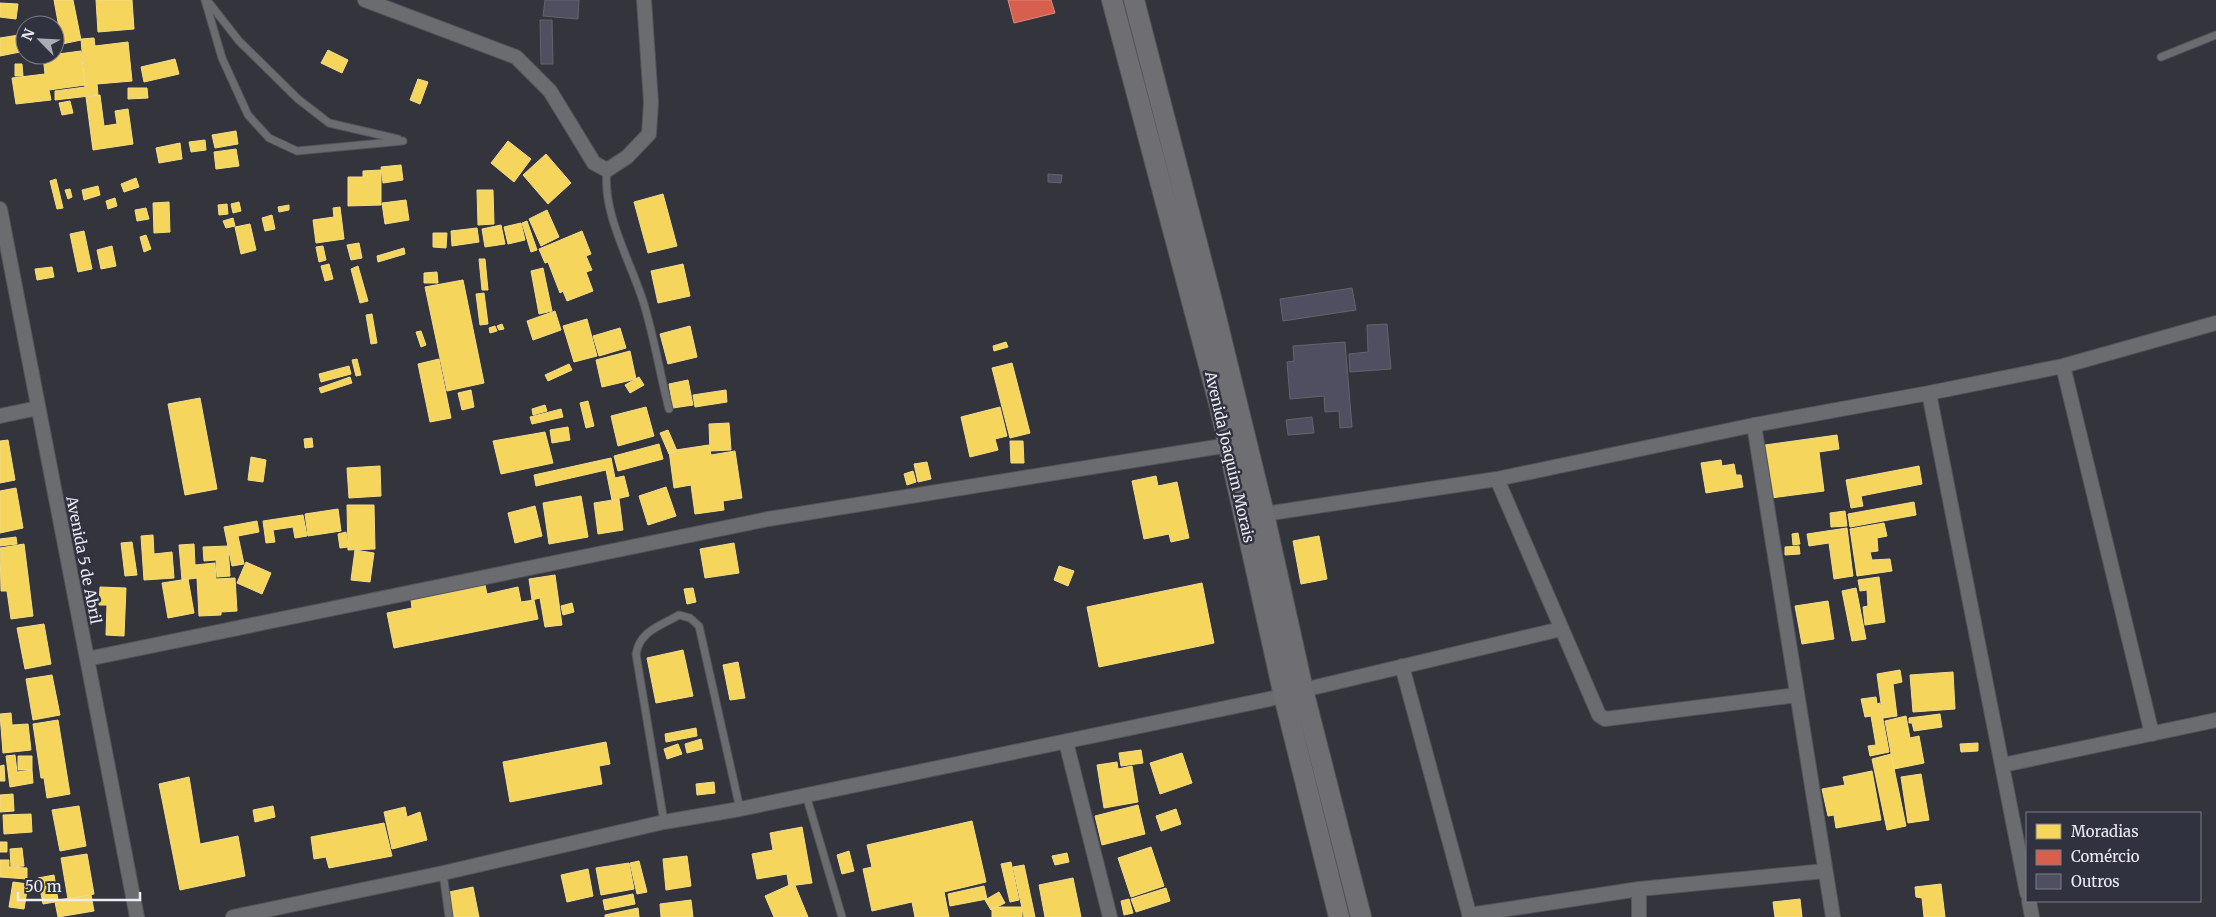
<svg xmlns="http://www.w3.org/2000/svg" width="2216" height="917" font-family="Merriweather,serif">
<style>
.homes{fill:#f6d55c;stroke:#f3dc8a}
.shops{fill:#d6604d;stroke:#dd8a7f}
.building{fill:#504f61;stroke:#63646a}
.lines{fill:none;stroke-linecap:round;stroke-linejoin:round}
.lane-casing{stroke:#525359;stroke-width:9}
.street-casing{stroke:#525359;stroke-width:16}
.secondary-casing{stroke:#525359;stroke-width:22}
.lane{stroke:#6b6c70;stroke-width:7}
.street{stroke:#6b6c70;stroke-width:14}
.secondary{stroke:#6f6f73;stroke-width:20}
.labels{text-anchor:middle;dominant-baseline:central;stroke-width:5;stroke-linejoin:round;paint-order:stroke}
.street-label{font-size:15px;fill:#ececf5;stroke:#31323f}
</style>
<rect width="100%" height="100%" fill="#34353c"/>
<!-- homes -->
<path class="homes" d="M 54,0 L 73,0 L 81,40 L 62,44 Z
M 96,0 L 132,0 L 134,29 L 98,32 Z
M 0,3 L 18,4 L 16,19 L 0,17 Z
M 25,34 L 25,51 L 0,56 L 0,38 Z
M 94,38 L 95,46 L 128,42 L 132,81 L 97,84 L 98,95 L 55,100 L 55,91 L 85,87 L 81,39 Z
M 328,50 L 348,60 L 342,73 L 321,63 Z
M 81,51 L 85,85 L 49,90 L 51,100 L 16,104 L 12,78 L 45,74 L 43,56 Z
M 175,59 L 179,74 L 144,82 L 141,67 Z
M 15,64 L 22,64 L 23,76 L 15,76 Z
M 418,79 L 428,82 L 420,104 L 410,100 Z
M 128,88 L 147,88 L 148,98 L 128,99 Z
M 100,95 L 104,126 L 117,124 L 115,111 L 128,109 L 133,144 L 93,150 L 86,97 Z
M 70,101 L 73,113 L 62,115 L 59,103 Z
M 236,131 L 238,144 L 215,148 L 212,135 Z
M 205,140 L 206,150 L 191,152 L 189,142 Z
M 508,141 L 531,159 L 514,182 L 491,163 Z
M 180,143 L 182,159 L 159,163 L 156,148 Z
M 236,149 L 239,166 L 216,169 L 214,152 Z
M 546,154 L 571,183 L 548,204 L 523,175 Z
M 401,165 L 403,180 L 383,183 L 381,167 Z
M 381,170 L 381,205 L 348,206 L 348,177 L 363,177 L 363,171 Z
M 136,178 L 139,187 L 124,192 L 121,184 Z
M 56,179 L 63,208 L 57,209 L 50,181 Z
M 98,186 L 100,195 L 84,200 L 82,190 Z
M 70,189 L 72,197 L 68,199 L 65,190 Z
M 477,190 L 493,190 L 494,224 L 478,225 Z
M 663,194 L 677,246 L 648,253 L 634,202 Z
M 115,198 L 117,206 L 108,209 L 106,201 Z
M 406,200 L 409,220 L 385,224 L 382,203 Z
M 169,202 L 170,232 L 154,233 L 153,203 Z
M 239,202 L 241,211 L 233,213 L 231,204 Z
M 227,204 L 228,214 L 219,215 L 218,205 Z
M 289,205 L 289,210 L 279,212 L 278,207 Z
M 340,207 L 344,239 L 316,243 L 313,220 L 334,217 L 333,208 Z
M 146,208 L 149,219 L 137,221 L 135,210 Z
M 547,210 L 559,237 L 541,246 L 529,219 Z
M 272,215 L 275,229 L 265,231 L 262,218 Z
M 233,218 L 235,226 L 226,228 L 223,221 Z
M 527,221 L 537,250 L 531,252 L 522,223 Z
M 521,223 L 525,240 L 508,244 L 504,227 Z
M 250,224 L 256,250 L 241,254 L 235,227 Z
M 501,225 L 505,244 L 485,247 L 482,229 Z
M 477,228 L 479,242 L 452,246 L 451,231 Z
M 84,231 L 92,269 L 78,272 L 70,234 Z
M 582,231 L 591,254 L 586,256 L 592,270 L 586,272 L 593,291 L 567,301 L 563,291 L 560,293 L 548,262 L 545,263 L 539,249 Z
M 433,233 L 447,233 L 446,248 L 433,247 Z
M 146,235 L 151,249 L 144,252 L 140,237 Z
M 359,243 L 362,258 L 351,260 L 347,245 Z
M 112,246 L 116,266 L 101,269 L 97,250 Z
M 323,246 L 326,260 L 319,262 L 316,247 Z
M 404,248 L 405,254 L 378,262 L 377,256 Z
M 479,259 L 485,259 L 488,290 L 482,290 Z
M 329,264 L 333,279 L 325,281 L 321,266 Z
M 683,264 L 690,296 L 658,303 L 651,271 Z
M 358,266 L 368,301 L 360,303 L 351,269 Z
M 52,267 L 54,277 L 37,280 L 35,269 Z
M 543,268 L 552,311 L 539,314 L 531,271 Z
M 437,272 L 438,283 L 424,283 L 424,273 Z
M 463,280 L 484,383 L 447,391 L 425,287 Z
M 484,293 L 488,324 L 480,325 L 476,294 Z
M 555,311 L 561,330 L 533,340 L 527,321 Z
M 372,314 L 377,343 L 371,344 L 366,315 Z
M 587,319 L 597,356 L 574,362 L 563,326 Z
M 502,324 L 504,329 L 499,330 L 497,326 Z
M 495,326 L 497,331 L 490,333 L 489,328 Z
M 690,326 L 697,357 L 668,364 L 660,334 Z
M 620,328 L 626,348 L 599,356 L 593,336 Z
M 421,331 L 426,345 L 421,347 L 416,332 Z
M 1006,342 L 1008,347 L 994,351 L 993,346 Z
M 630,351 L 636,379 L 602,387 L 596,360 Z
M 357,359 L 361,375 L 356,376 L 352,360 Z
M 439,359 L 451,418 L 430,422 L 418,364 Z
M 1012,363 L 1030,433 L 1010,438 L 992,368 Z
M 569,364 L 572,370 L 548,381 L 545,375 Z
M 349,366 L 351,374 L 321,382 L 319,374 Z
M 350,377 L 352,383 L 321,393 L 319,388 Z
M 639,377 L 644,385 L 630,393 L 625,385 Z
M 688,380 L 693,405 L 673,408 L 669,384 Z
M 471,390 L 474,407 L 462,410 L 458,393 Z
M 726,390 L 727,402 L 695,407 L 693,395 Z
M 200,398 L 217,489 L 185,495 L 168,404 Z
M 588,401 L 594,426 L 586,428 L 580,403 Z
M 545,405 L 547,411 L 533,415 L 532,409 Z
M 646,407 L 654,436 L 618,446 L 611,416 Z
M 1000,407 L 1007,436 L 995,439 L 998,450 L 970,457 L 961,417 Z
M 561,409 L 563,417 L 532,424 L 530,417 Z
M 729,423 L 731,450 L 710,451 L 709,424 Z
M 568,427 L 570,440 L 552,443 L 550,430 Z
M 668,430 L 677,451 L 669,454 L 660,433 Z
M 545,432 L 553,463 L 501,474 L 493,441 Z
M 1837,435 L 1839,449 L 1819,452 L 1824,491 L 1771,498 L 1765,445 Z
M 312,438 L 313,447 L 305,448 L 304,439 Z
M 8,440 L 15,480 L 0,483 L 0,441 Z
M 1010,441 L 1023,441 L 1024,463 L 1011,463 Z
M 659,444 L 663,459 L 618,471 L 614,456 Z
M 709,445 L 711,455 L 735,451 L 742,498 L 723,501 L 724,510 L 695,514 L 691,485 L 674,488 L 669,451 Z
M 251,457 L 266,460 L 263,482 L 248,480 Z
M 611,458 L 615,478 L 624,476 L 629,496 L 612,500 L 606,470 L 536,486 L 534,475 Z
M 1721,460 L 1722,466 L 1734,464 L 1736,475 L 1741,475 L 1743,487 L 1706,493 L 1701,463 Z
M 927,462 L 931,479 L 918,482 L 914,464 Z
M 380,466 L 381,496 L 349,498 L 347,468 Z
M 1919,466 L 1922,484 L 1861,496 L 1863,506 L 1851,508 L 1846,480 Z
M 913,471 L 916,482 L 907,485 L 904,474 Z
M 1156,476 L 1158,486 L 1177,482 L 1189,538 L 1171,542 L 1169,534 L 1144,539 L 1132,481 Z
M 666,487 L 676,516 L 648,525 L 639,496 Z
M 16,488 L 23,528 L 0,533 L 0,491 Z
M 581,496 L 588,537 L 549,544 L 543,503 Z
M 619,499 L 623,530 L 598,534 L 594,503 Z
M 1914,502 L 1916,515 L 1850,527 L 1848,514 Z
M 347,505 L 374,505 L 375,549 L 348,550 Z
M 535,506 L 542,536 L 515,543 L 508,513 Z
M 338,509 L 341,531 L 308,536 L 305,514 Z
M 1845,511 L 1847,526 L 1831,527 L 1830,513 Z
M 303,515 L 307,536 L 295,538 L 293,527 L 273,530 L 275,542 L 266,543 L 263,521 Z
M 257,521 L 259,532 L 238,536 L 244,564 L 232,566 L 224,527 Z
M 1884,523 L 1887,536 L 1877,538 L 1878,551 L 1870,552 L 1872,560 L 1890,559 L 1892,571 L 1857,576 L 1850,529 Z
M 1847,528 L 1853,576 L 1834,579 L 1829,543 L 1809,546 L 1807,534 Z
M 346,532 L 348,547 L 340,548 L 338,534 Z
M 1798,533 L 1800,544 L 1793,545 L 1792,534 Z
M 153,535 L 154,554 L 172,552 L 174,578 L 144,580 L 141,536 Z
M 1319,536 L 1327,579 L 1301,584 L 1293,541 Z
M 16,537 L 17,544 L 0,546 L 0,539 Z
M 132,542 L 137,575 L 125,576 L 121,543 Z
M 734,543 L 739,573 L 705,578 L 700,549 Z
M 24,544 L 33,616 L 11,619 L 7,591 L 1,591 L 0,548 Z
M 194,544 L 195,565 L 215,563 L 216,579 L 235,578 L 237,611 L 221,612 L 221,615 L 199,616 L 197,578 L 182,580 L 179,545 Z
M 228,546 L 230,576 L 217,577 L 216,560 L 204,561 L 203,547 Z
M 1799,546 L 1800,554 L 1785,555 L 1785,547 Z
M 355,550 L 374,553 L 370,582 L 351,580 Z
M 246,562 L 271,573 L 262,594 L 237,583 Z
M 1059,566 L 1074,571 L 1068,586 L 1054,580 Z
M 555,575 L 562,625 L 545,627 L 540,598 L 532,600 L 529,579 Z
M 1879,577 L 1885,622 L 1865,625 L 1863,607 L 1868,606 L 1867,590 L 1860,591 L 1858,580 Z
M 188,579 L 194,613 L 168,618 L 162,583 Z
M 1202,583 L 1214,643 L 1099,667 L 1087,607 Z
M 485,585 L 487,594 L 518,587 L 521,602 L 534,600 L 538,619 L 394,648 L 387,613 L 412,608 L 411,600 Z
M 100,587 L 126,588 L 124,636 L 106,635 L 107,605 L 99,605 Z
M 693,588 L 696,602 L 687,604 L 684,589 Z
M 1856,588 L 1866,639 L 1852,641 L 1842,591 Z
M 1828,601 L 1834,639 L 1802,644 L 1795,606 Z
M 572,603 L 574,612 L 563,615 L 561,606 Z
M 44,624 L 51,664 L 25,669 L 17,628 Z
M 683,650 L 693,696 L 656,703 L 647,658 Z
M 738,662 L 745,698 L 730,700 L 723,665 Z
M 1900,670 L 1902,682 L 1893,684 L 1897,716 L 1883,718 L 1877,674 Z
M 1953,672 L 1955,709 L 1913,712 L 1910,675 Z
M 52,675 L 60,715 L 33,720 L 26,679 Z
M 1876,697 L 1877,704 L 1880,703 L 1889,752 L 1870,756 L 1868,746 L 1876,745 L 1871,716 L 1865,717 L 1861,699 Z
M 11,713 L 12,725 L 28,724 L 31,750 L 3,753 L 0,714 Z
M 1940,714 L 1942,727 L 1914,731 L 1912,723 L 1909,723 L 1909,718 Z
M 1906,716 L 1910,738 L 1919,736 L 1924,763 L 1894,769 L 1885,721 Z
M 58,720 L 70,794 L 47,798 L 44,778 L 41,778 L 33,724 Z
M 696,728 L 697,736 L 666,742 L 665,734 Z
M 701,739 L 703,749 L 687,753 L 685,744 Z
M 606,742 L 610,764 L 599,766 L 602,784 L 510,802 L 503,762 Z
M 1978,743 L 1978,751 L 1961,752 L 1960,744 Z
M 678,744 L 682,754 L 667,759 L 664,749 Z
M 1141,750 L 1143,763 L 1121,766 L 1119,753 Z
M 1182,753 L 1192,783 L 1160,794 L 1150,763 Z
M 1891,754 L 1906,826 L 1887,830 L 1872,759 Z
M 15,755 L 17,772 L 32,770 L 33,783 L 10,787 L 6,756 Z
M 18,756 L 32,756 L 32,770 L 18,770 Z
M 1117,762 L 1118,769 L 1132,766 L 1138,802 L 1104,808 L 1097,765 Z
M 4,765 L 5,781 L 0,781 L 0,766 Z
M 1872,771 L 1881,820 L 1836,828 L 1834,815 L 1828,816 L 1822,789 L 1845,785 L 1843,777 Z
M 1921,774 L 1929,820 L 1908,823 L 1901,777 Z
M 189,777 L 200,844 L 238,836 L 245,876 L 180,890 L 159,784 Z
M 714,782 L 715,793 L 697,795 L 696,784 Z
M 13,794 L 14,811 L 0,812 L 0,795 Z
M 1138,805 L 1145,834 L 1102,845 L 1095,816 Z
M 79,806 L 86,846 L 60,851 L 52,810 Z
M 273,806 L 275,817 L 255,822 L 253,810 Z
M 405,807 L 407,817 L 420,812 L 427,840 L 392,849 L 384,812 Z
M 1176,809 L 1181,824 L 1161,831 L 1156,816 Z
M 31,814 L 32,832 L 4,834 L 3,815 Z
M 972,821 L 986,882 L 944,892 L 949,917 L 915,917 L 912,902 L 872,911 L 863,869 L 872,867 L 867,845 Z
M 384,823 L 392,856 L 329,868 L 326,857 L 314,859 L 311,837 Z
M 802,827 L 812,883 L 789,886 L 787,874 L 757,879 L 752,854 L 773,850 L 770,833 Z
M 0,842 L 7,842 L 7,852 L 0,852 Z
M 1151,847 L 1164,886 L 1131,897 L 1118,858 Z
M 22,848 L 24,866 L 11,867 L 10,849 Z
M 849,851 L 854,871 L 842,874 L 837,855 Z
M 1067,853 L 1069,862 L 1055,865 L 1052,856 Z
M 87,854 L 94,894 L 68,899 L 61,858 Z
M 687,856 L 691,886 L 666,890 L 663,859 Z
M 0,860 L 9,860 L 9,867 L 27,868 L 27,879 L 0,877 Z
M 639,861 L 647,892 L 637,894 L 630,863 Z
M 1011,862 L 1019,900 L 1010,902 L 1001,864 Z
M 629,863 L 634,889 L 601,895 L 596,868 Z
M 1024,865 L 1035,917 L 1024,917 L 1013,867 Z
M 588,869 L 593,896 L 567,902 L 561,875 Z
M 54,875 L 58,900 L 91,895 L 94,911 L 58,917 L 55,902 L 43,904 L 38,878 Z
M 1073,878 L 1081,917 L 1045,917 L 1039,885 Z
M 13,882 L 28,884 L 24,909 L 9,907 Z
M 794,883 L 808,917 L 774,917 L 765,896 Z
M 1941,884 L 1945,917 L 1924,917 L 1922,898 L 1916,897 L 1915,887 Z
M 984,886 L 987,899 L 950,906 L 948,894 Z
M 473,887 L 479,917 L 453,917 L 449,892 Z
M 1166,888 L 1170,901 L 1136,912 L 1131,899 Z
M 999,892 L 1005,903 L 991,910 L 985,900 Z
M 633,894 L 635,904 L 605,910 L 603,900 Z
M 1129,899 L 1133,913 L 1124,915 L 1121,901 Z
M 1800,899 L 1802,917 L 1775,917 L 1773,902 Z
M 691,900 L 693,917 L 661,917 L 660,904 Z
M 992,907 L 1022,907 L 1022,917 L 992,917 Z
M 638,908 L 639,917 L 605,917 L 605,915 Z"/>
<!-- shops -->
<path class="shops" d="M 1008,0 L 1051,0 L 1055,13 L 1014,23 Z"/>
<!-- building -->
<path class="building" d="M 545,0 L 579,0 L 578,19 L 543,16 Z
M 540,20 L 552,20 L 553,64 L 541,64 Z
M 1048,174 L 1062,175 L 1061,183 L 1048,182 Z
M 1352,288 L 1356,310 L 1283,321 L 1280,299 Z
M 1387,324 L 1391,369 L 1350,372 L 1349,354 L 1368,352 L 1367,325 Z
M 1345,342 L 1352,427 L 1340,428 L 1339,411 L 1325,412 L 1324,396 L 1290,399 L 1287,362 L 1294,361 L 1293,346 Z
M 1312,417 L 1314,433 L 1288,435 L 1286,420 Z"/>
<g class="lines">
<defs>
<path id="lane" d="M 205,0 L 222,58 L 248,115 L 269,138 L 297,151 L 403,141
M 207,0 L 239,41 L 298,99 L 329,123 L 398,139
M 2161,57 L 2216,35
M 607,170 C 602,213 630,260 643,301 C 654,336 660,374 669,409
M 806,795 L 842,917
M 664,822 L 636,654 C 640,631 660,626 679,615 L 690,618 L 699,626 L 740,809
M 443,873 L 449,917"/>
<path id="street" d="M 365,0 L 516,57 L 550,91 L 594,163 L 607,170 L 627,157 L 649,134 L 651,102 L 644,0
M 0,209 L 137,917
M 2063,366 L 2152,734
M 1929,393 L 2027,893
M 0,416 L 38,408
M 1754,425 L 1833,917
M 1497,479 L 1599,715 L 1605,719 L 1797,695
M 1264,514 L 1497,479 L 1754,425 L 1929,393 L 2063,366 L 2216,323
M 87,659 L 768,519 L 1229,445
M 1402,666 L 1470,917
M 1066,742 L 1110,917
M 2003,765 L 2216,720
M 2029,901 L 2032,917
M 1469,915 L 1639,889 L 1825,871
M 233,917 L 443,873 L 664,822 L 740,809 L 1284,696 L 1303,690 L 1561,629
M 1639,917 L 1639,889"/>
<path id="secondary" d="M 1112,0 L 1220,407 L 1284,696 L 1339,917
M 1134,0 L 1213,305 L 1264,514 L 1303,690 L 1361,917"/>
</defs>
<!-- lane casing -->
<use href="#lane" class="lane-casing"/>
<!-- street casing -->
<use href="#street" class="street-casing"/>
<!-- secondary casing -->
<use href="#secondary" class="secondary-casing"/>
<!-- lane -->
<use href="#lane" class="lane"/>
<!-- street -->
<use href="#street" class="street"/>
<!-- secondary -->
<use href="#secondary" class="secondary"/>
</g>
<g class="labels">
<!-- street labels -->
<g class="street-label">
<text transform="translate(1230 457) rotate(77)">Avenida Joaquim Morais</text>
<text transform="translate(84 560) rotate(79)">Avenida 5 de Abril</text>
</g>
</g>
<!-- legend -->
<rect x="2026" y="812" width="175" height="90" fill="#31323f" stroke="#7c7c88"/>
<rect x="2036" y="824" width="25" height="15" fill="#f6d55c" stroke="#7c7c88"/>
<text x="2071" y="837" font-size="15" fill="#ececf5">Moradias</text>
<rect x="2036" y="850" width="25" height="15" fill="#d6604d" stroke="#7c7c88"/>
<text x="2071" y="862" font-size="15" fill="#ececf5">Comércio</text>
<rect x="2036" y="874" width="25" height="15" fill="#504f61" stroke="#7c7c88"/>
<text x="2071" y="887" font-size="15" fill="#ececf5">Outros</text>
<!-- north arrow -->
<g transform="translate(40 40) rotate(294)"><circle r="24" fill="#31323f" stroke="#7c7c88"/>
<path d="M0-4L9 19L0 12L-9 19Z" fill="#acacb4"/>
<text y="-8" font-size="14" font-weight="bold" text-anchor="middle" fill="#ececf5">N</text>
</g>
<!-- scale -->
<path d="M18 892v8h122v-8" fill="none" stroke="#ececf5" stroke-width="2.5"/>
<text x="25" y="892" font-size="15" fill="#ececf5" stroke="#31323f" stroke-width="4" paint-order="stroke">50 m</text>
</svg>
